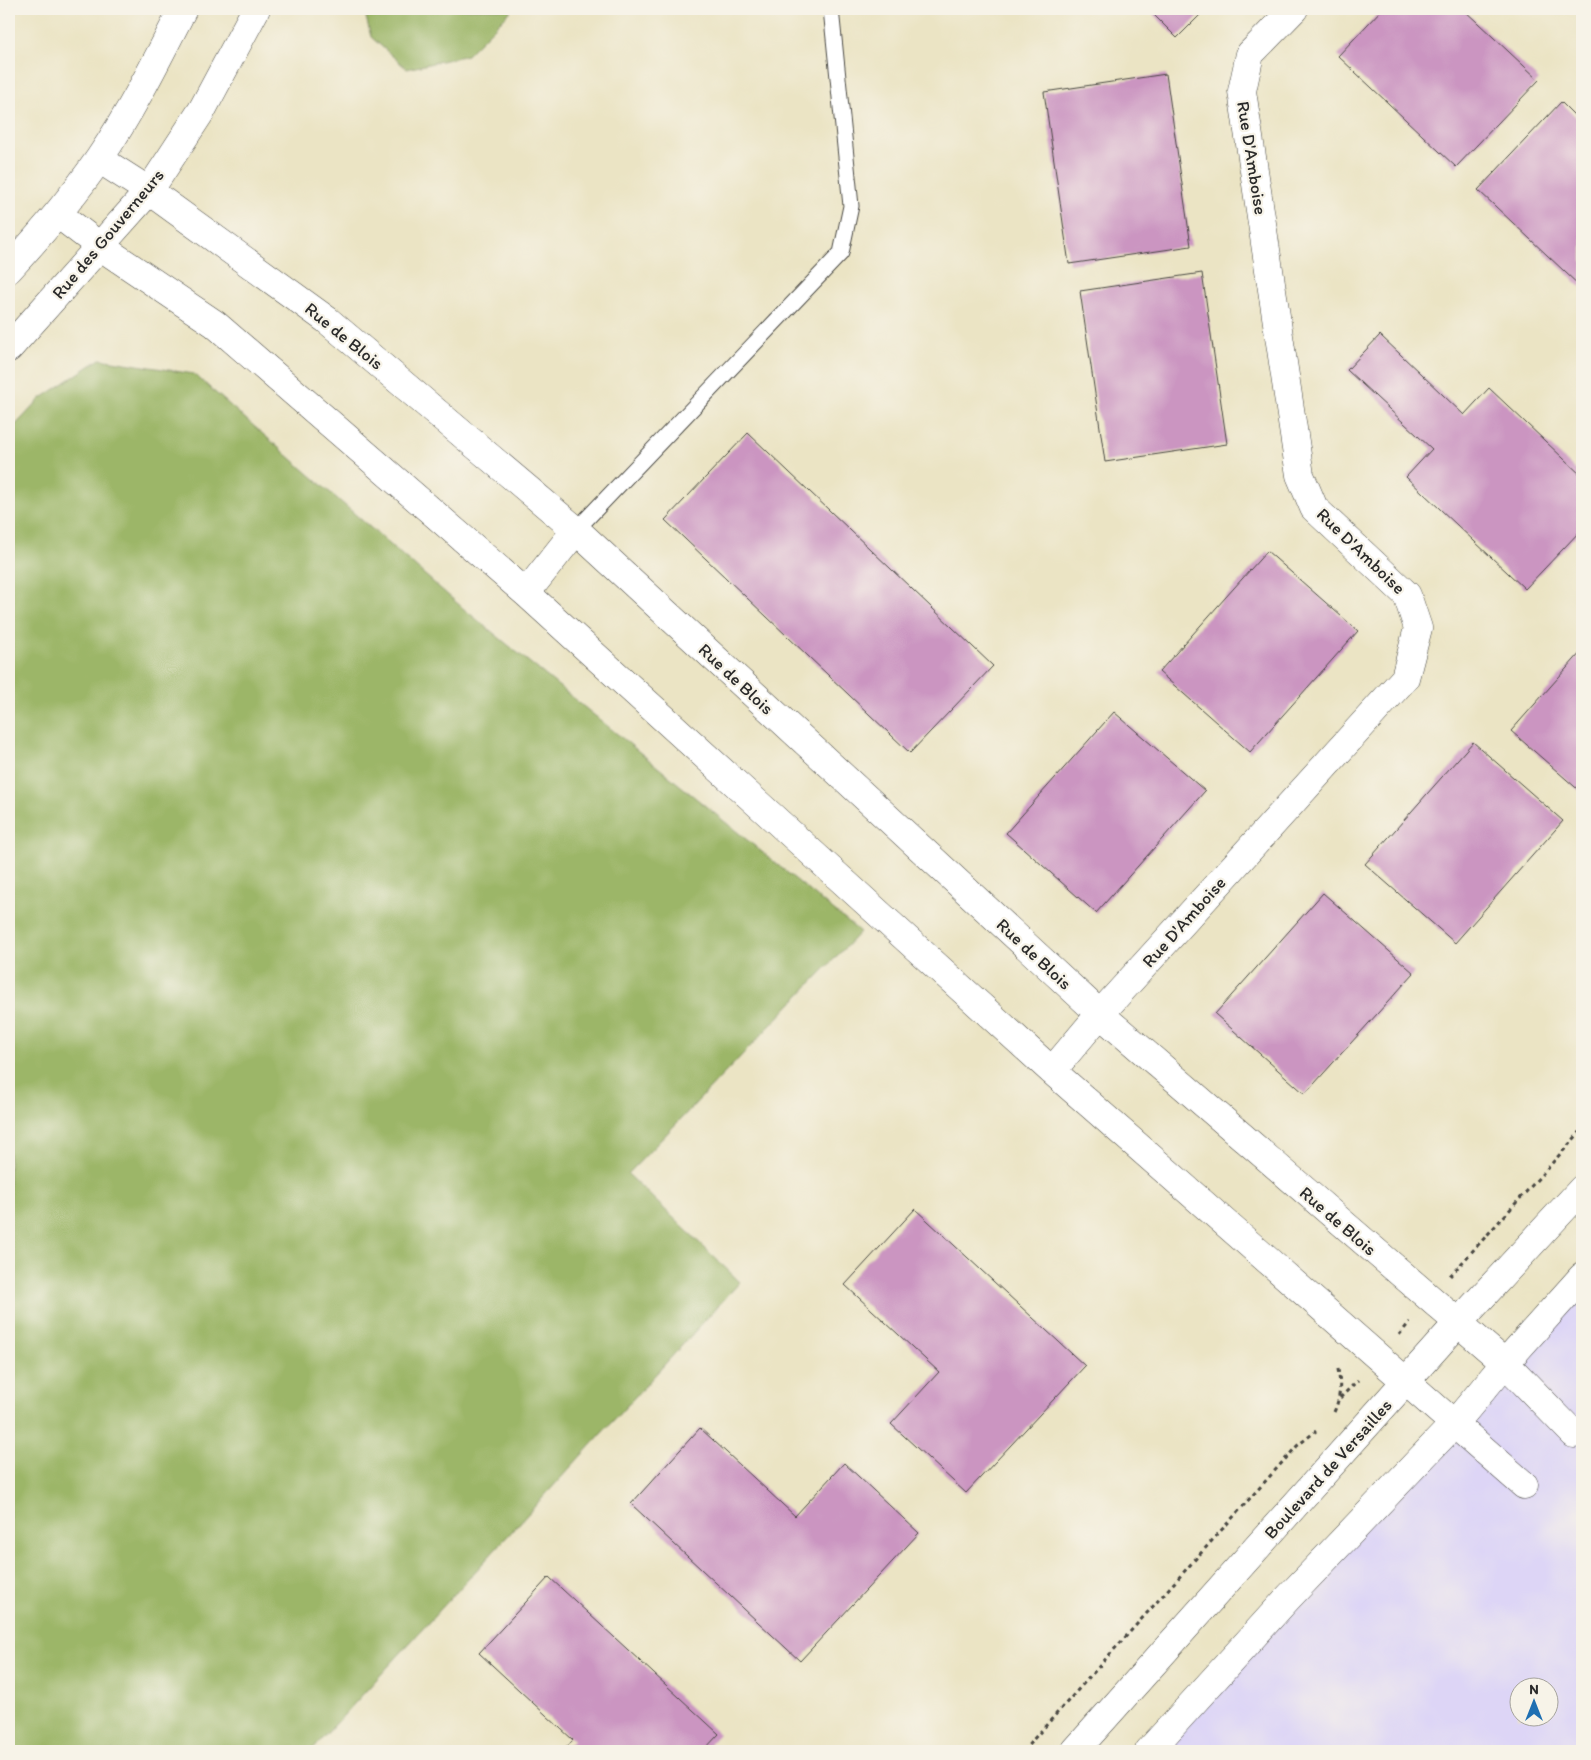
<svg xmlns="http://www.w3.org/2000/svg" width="1591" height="1760" font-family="Itim,sans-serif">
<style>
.built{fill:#ddd5f6;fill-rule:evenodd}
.forest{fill:#9cb667;stroke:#647049}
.building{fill:#cb95c1}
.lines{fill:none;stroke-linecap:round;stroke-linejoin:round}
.lane-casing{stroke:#484742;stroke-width:17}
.street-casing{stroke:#484742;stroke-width:29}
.secondary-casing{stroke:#484742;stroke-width:29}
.path{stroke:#484742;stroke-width:3;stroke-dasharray:4 4;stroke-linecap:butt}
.lane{stroke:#fff;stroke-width:15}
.street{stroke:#fff;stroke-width:28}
.secondary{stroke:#fff;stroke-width:28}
.labels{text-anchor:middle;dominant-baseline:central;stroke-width:4.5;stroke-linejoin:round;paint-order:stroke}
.street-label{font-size:18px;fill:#2b2b2b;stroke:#f7f3e8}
</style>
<rect width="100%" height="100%" fill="#f7f3e8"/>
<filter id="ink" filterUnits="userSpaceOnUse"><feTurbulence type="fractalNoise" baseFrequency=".02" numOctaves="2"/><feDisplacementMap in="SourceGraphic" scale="10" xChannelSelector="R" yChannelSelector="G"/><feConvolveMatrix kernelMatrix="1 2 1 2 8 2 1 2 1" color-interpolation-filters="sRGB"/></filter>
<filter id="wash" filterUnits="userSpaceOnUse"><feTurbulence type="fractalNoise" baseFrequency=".0096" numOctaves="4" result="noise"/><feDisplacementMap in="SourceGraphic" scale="20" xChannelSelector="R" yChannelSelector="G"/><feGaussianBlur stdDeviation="1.12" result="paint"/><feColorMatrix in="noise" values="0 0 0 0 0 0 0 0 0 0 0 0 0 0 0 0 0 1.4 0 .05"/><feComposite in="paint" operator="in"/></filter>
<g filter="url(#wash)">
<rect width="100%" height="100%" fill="#ebe4c4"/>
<!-- built -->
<path class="built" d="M 1582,1289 L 1582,1751 L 1151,1751 ZM 1518,1688 L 1548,1688 L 1548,1718 L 1518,1718 Z"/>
<!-- forest -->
<path class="forest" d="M 364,9 L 513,9 L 467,55 L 407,69 L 371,37 Z
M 100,359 L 194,374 L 464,609 L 860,932 L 628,1174 L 740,1282 L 311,1751 L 9,1751 L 9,432 L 40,399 Z"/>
<g id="blocks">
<!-- building -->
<path class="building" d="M 1148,9 L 1206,9 L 1177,38 Z
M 1382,9 L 1463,9 L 1539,80 L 1456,167 L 1338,56 Z
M 1166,74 L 1191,246 L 1069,264 L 1044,92 Z
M 1561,102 L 1582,123 L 1582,288 L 1478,190 Z
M 1202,273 L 1227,444 L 1105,462 L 1080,291 Z
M 1380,335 L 1464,415 L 1489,388 L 1582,476 L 1582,529 L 1525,589 L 1406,477 L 1432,449 L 1347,370 Z
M 748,433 L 993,666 L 910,753 L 665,520 Z
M 1267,551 L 1358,631 L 1250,752 L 1159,672 Z
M 1582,651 L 1582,793 L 1511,731 Z
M 1114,712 L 1205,791 L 1096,913 L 1006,833 Z
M 1473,742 L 1563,821 L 1455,943 L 1365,864 Z
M 1323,893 L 1414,973 L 1305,1094 L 1215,1014 Z
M 915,1209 L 1085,1366 L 966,1493 L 891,1424 L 939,1372 L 845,1285 Z
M 700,1428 L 795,1516 L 844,1463 L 919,1533 L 800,1661 L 631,1504 Z
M 549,1577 L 719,1734 L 703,1751 L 563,1751 L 573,1740 L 479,1653 Z"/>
</g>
</g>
<g filter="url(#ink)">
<use href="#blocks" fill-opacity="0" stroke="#484742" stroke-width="1"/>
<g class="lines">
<defs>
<path id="lane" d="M 576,530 L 841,253 L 851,206 L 831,9"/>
<path id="street" d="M 99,159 L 149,191 L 327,320 L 576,530 L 1100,1014 L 1505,1363 L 1574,1434
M 58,214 L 101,247 L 215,324 L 526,593 L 1052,1071 L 1524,1485
M 9,269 C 41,234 72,198 99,159 C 131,112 157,60 183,9
M 9,348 L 149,191 L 202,110 L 256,9
M 526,593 L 576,530
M 1052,1071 L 1100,1014 L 1405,678 L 1418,628 L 1407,595 L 1314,508 L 1300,475 L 1242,91 L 1250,54 L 1294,9"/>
<path id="secondary" d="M 1075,1751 L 1457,1324 L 1582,1189
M 1149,1751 L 1287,1599 L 1455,1423 L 1505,1363 L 1582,1277"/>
</defs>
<!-- lane casing -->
<use href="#lane" class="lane-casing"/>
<!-- street casing -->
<use href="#street" class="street-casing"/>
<!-- secondary casing -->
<use href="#secondary" class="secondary-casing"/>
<!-- path -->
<path class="path" d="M 1450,1276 L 1582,1130
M 1399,1335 L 1410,1322
M 1340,1398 L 1358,1380
M 1334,1412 C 1341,1397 1341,1381 1337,1365
M 1023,1751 L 1297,1446 L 1316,1431"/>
<!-- lane -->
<use href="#lane" class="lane"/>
<!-- street -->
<use href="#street" class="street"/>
<!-- secondary -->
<use href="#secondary" class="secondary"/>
</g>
</g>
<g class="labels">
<!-- street labels -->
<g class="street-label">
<text transform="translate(1252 158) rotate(81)">Rue D'Amboise</text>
<text transform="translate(108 234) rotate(-50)">Rue des Gouverneurs</text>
<text transform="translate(344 336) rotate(39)">Rue de Blois</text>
<text transform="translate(1361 551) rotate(44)">Rue D'Amboise</text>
<text transform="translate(736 679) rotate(43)">Rue de Blois</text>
<text transform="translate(1184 922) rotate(-48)">Rue D'Amboise</text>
<text transform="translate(1034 954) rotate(43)">Rue de Blois</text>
<text transform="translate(1338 1221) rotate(41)">Rue de Blois</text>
<text transform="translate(1328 1469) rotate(-48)">Boulevard de Versailles</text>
</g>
</g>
<!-- margin -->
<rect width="1591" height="1760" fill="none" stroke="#f7f3e8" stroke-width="30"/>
<!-- north arrow -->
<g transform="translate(1534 1702)"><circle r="24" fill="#f7f3e8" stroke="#a5a39c"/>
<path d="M0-4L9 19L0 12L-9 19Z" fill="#1f6fb2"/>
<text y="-8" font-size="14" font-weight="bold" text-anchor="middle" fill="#2b2b2b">N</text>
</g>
</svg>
